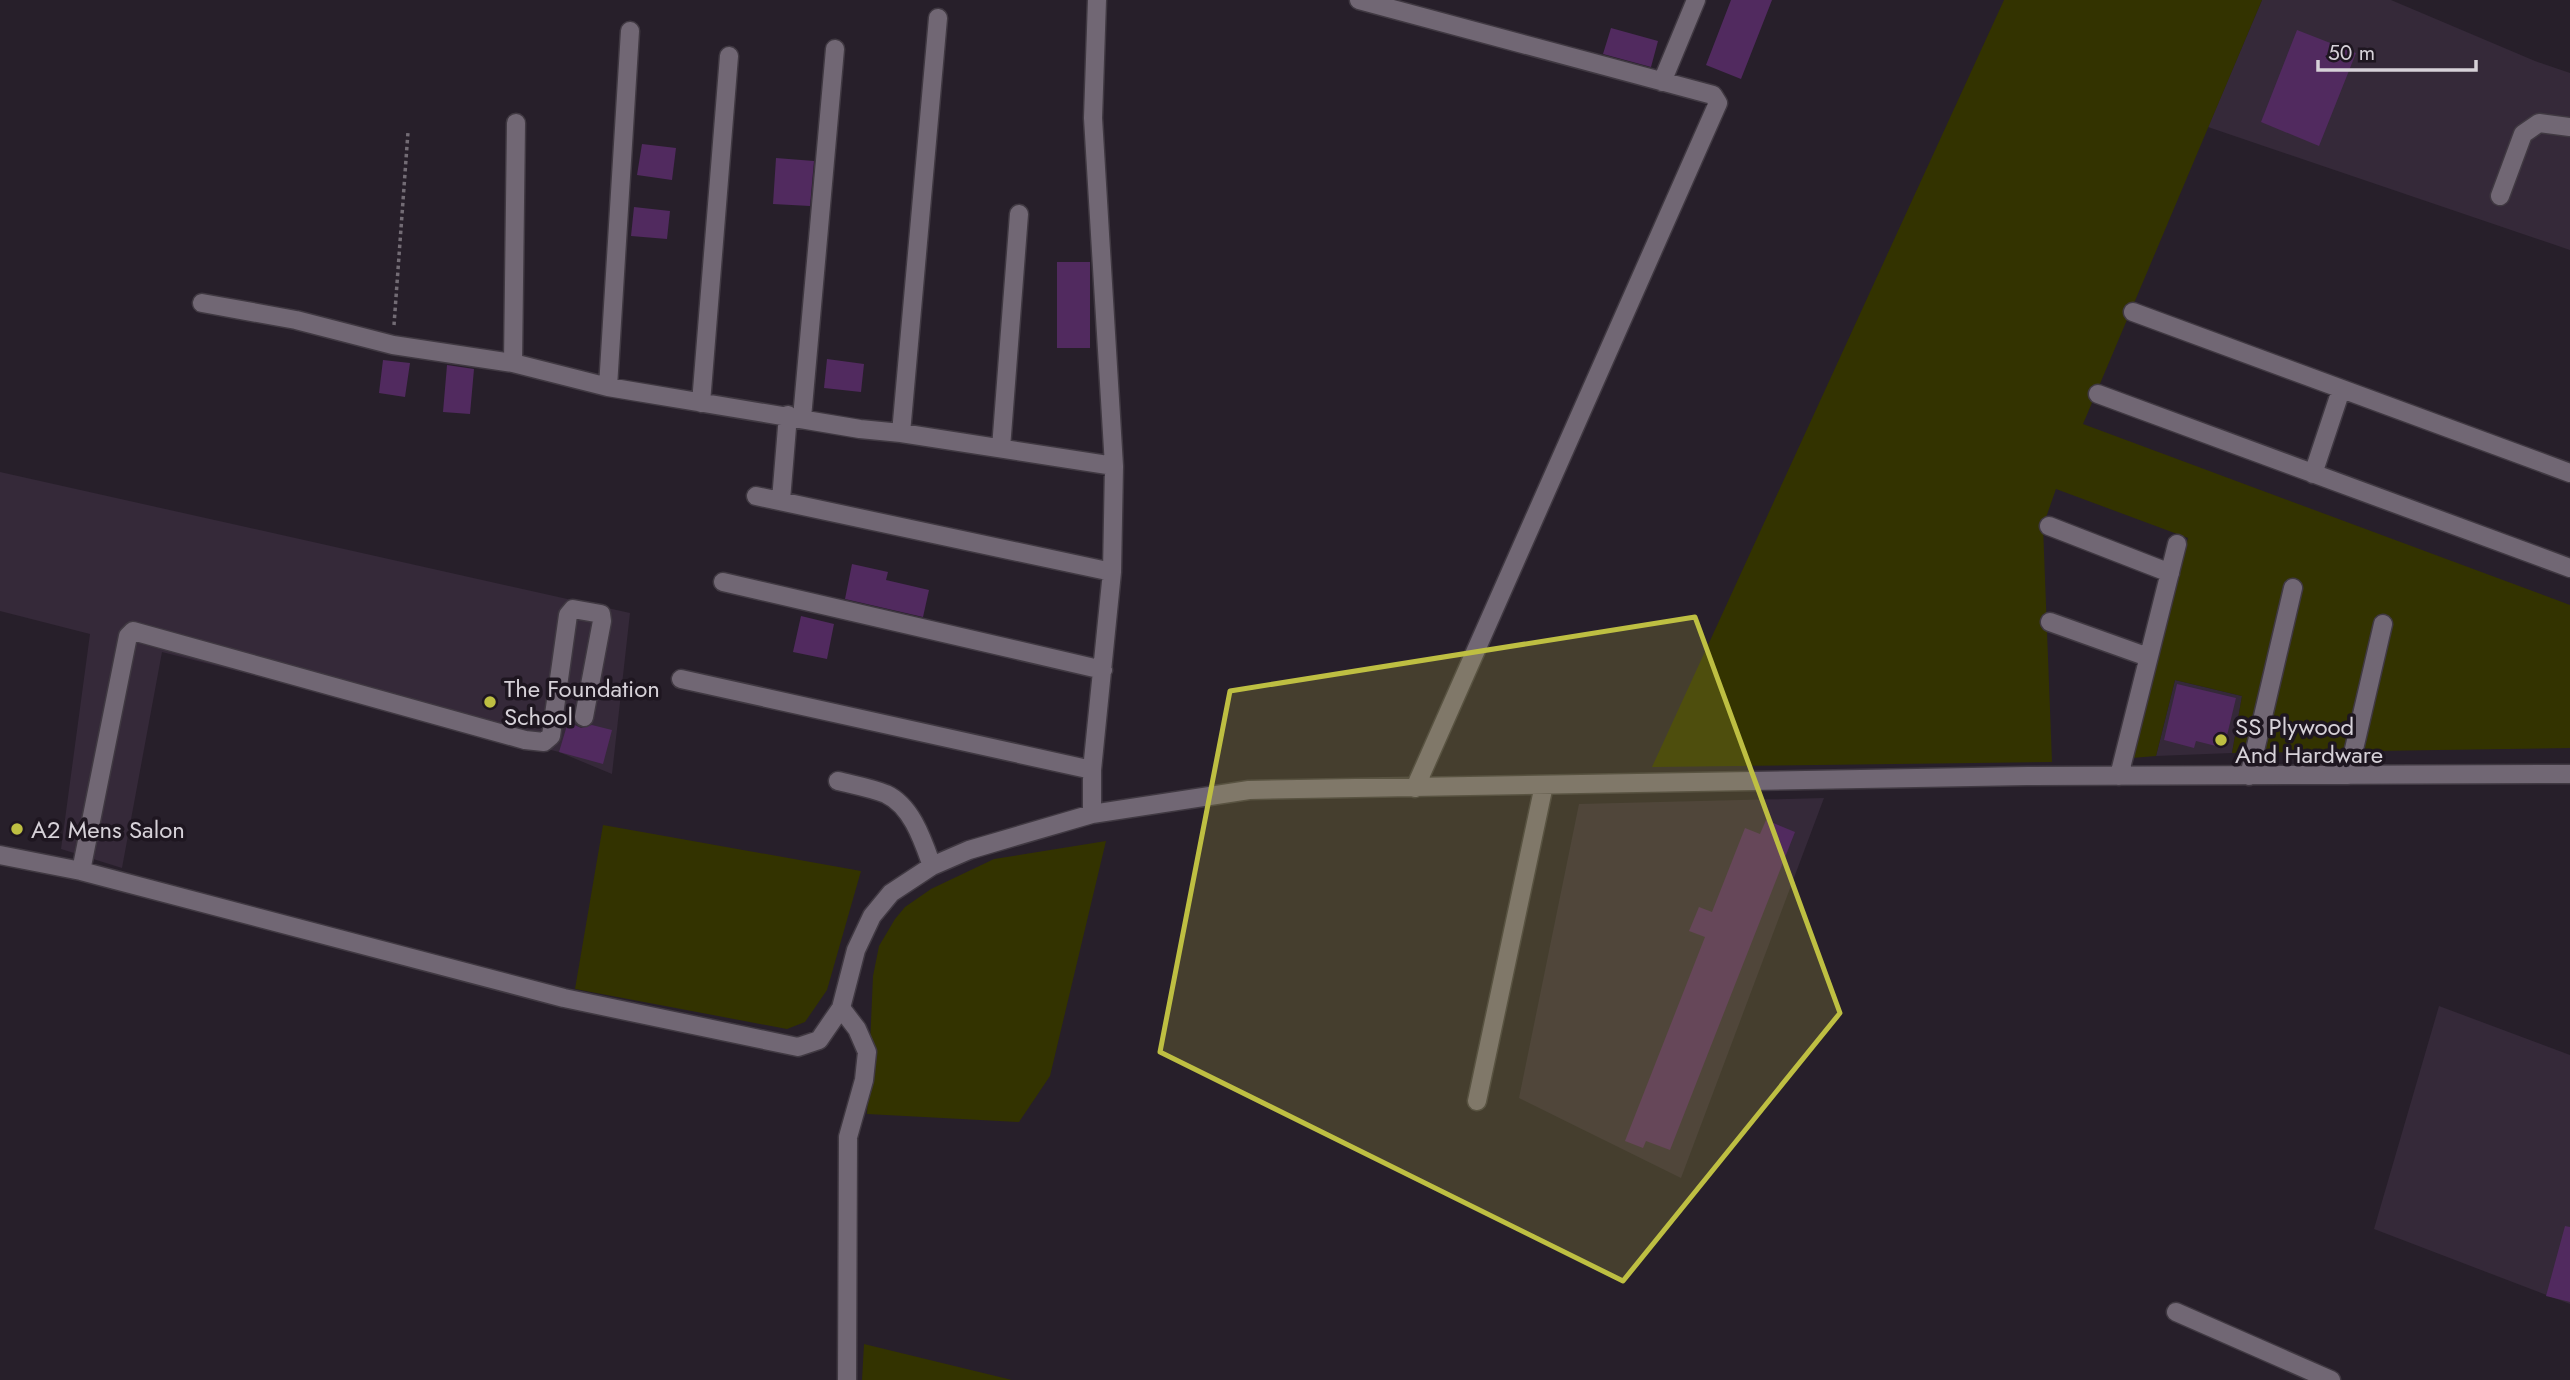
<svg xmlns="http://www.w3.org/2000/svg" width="2570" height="1380" font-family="Jost,sans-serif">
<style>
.built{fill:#352939}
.green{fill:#330}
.building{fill:#512a5f}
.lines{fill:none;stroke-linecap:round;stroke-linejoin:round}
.minor-casing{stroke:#403942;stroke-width:21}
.path{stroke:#736c75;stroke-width:3.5;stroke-dasharray:3.5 3.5;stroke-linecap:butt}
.minor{stroke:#716774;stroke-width:18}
.marked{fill:#bebf42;fill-opacity:0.2;stroke:#bebf42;stroke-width:5;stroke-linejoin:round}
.poi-dot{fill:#bebf42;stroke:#1e1620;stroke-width:2.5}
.labels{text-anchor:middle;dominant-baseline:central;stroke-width:7;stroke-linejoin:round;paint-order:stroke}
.poi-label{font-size:24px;fill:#d6d1d8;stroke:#1e1620;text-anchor:start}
</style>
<rect width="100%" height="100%" fill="#271f2a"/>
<!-- built -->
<path class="built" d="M 2262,0 L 2391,0 L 2535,61 L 2570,73 L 2570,250 L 2208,127 Z
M 0,472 L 630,613 L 612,774 L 559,752 L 162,652 L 122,868 L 61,849 L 90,634 L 0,611 Z
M 2175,680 L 2242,696 L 2232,753 L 2156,756 Z
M 1824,798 L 1681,1178 L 1519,1098 L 1579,804 Z
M 2439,1006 L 2570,1055 L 2570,1304 L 2374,1229 Z"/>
<!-- green -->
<path class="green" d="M 2004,0 L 2262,0 L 2083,424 L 2570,605 L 2570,748 L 2232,753 L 2242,696 L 2175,680 L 2156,756 L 2132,758 L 2188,538 L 2056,489 L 2043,526 L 2052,762 L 1652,767 Z
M 603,825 L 861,871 L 827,990 L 805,1022 L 787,1029 L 575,989 Z
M 1106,841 L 1050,1076 L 1019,1122 L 867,1114 L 873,976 L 879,946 L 895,919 L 905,907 L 931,889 L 994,859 Z
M 864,1344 L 1012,1380 L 862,1380 Z"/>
<!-- building -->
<path class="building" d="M 1731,0 L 1772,0 L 1741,79 L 1706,65 Z
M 1611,28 L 1658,41 L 1651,67 L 1603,54 Z
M 2297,30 L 2356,53 L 2319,146 L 2261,122 Z
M 642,144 L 676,148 L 672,180 L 637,175 Z
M 776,158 L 814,161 L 810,206 L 773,204 Z
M 634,207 L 670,211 L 667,239 L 631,236 Z
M 1057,262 L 1090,262 L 1090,348 L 1057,348 Z
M 827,359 L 864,364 L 861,392 L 824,388 Z
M 383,360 L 410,363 L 405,397 L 379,393 Z
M 447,365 L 474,369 L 470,414 L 443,412 Z
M 852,564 L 888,572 L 886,580 L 929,590 L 923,617 L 845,599 Z
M 801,616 L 834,624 L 827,659 L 793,652 Z
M 2177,684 L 2236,698 L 2224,748 L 2196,741 L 2194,748 L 2164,740 Z
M 568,722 L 581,728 L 592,725 L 612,730 L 603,764 L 559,752 Z
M 1766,820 L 1795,832 L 1670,1150 L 1646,1141 L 1643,1148 L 1625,1141 L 1705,937 L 1689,931 L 1699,907 L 1712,912 L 1745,828 L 1760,834 Z
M 2565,1226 L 2570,1227 L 2570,1302 L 2546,1296 Z"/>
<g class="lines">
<defs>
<path id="minor" d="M 1359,0 L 1713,95 L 1718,103 L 1415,788
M 1662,82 L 1696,0
M 2500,196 L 2523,134 L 2539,123 L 2570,127
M 202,303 L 296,320 L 393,345 L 513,363 L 608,387 L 860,429 L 901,433 L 1114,466
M 2133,312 L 2570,473
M 513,363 L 516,123
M 608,387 L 630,31
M 2098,394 L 2570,568
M 701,403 L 729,56
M 802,418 L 835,49
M 901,433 L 938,18
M 1001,448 L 1019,214
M 2313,474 L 2341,390
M 756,496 L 1112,572
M 781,500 L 788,415
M 2049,526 L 2170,573
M 723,582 L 1103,670
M 2050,622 L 2148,657
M 681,679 L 1092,770
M 2348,775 L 2383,624
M 2119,776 L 2177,544
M 2249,776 L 2293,588
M 838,781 C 854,785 871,788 886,794 C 912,806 923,841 932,866
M 1092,814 L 1092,770 L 1112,572 L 1114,466 L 1093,118 L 1097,0
M 0,855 L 81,871 L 564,998 L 798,1047 L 819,1040 L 841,1008 L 856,950 L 872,916 L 891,893 L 932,866 L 969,850 L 1092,814 L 1249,790 L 2027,776 L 2570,774
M 81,871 L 128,636 L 133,631 L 525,740 L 544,742 L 551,736 L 568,615 L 573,609 L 601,614 L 602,621 L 584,717
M 841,1008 L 857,1029 L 867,1052 L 864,1080 L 848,1137 L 847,1380
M 1477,1101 L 1544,785
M 2176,1312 L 2331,1380"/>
</defs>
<!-- minor casing -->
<use href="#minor" class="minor-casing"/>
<!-- path -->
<path class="path" d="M 394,325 L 408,132"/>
<!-- minor -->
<use href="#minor" class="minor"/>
</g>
<!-- marked area -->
<path class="marked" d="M 1695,617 L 1840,1013 L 1623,1281 L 1160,1052 L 1230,691 Z"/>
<!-- markers -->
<g class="poi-dot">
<circle cx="490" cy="702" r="7"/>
<circle cx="2221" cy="740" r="7"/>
<circle cx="17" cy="829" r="7"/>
</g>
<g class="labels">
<!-- poi labels -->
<g class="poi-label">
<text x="504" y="688">The Foundation<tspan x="504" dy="28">School</tspan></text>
<text x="2235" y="726">SS Plywood<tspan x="2235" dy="28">And Hardware</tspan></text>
<text x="31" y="829">A2 Mens Salon</text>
</g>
</g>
<!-- scale -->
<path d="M2318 60v10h158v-10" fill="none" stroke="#d6d1d8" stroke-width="3.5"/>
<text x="2328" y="60" font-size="21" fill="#d6d1d8" stroke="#1e1620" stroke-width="5" paint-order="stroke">50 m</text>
</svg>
